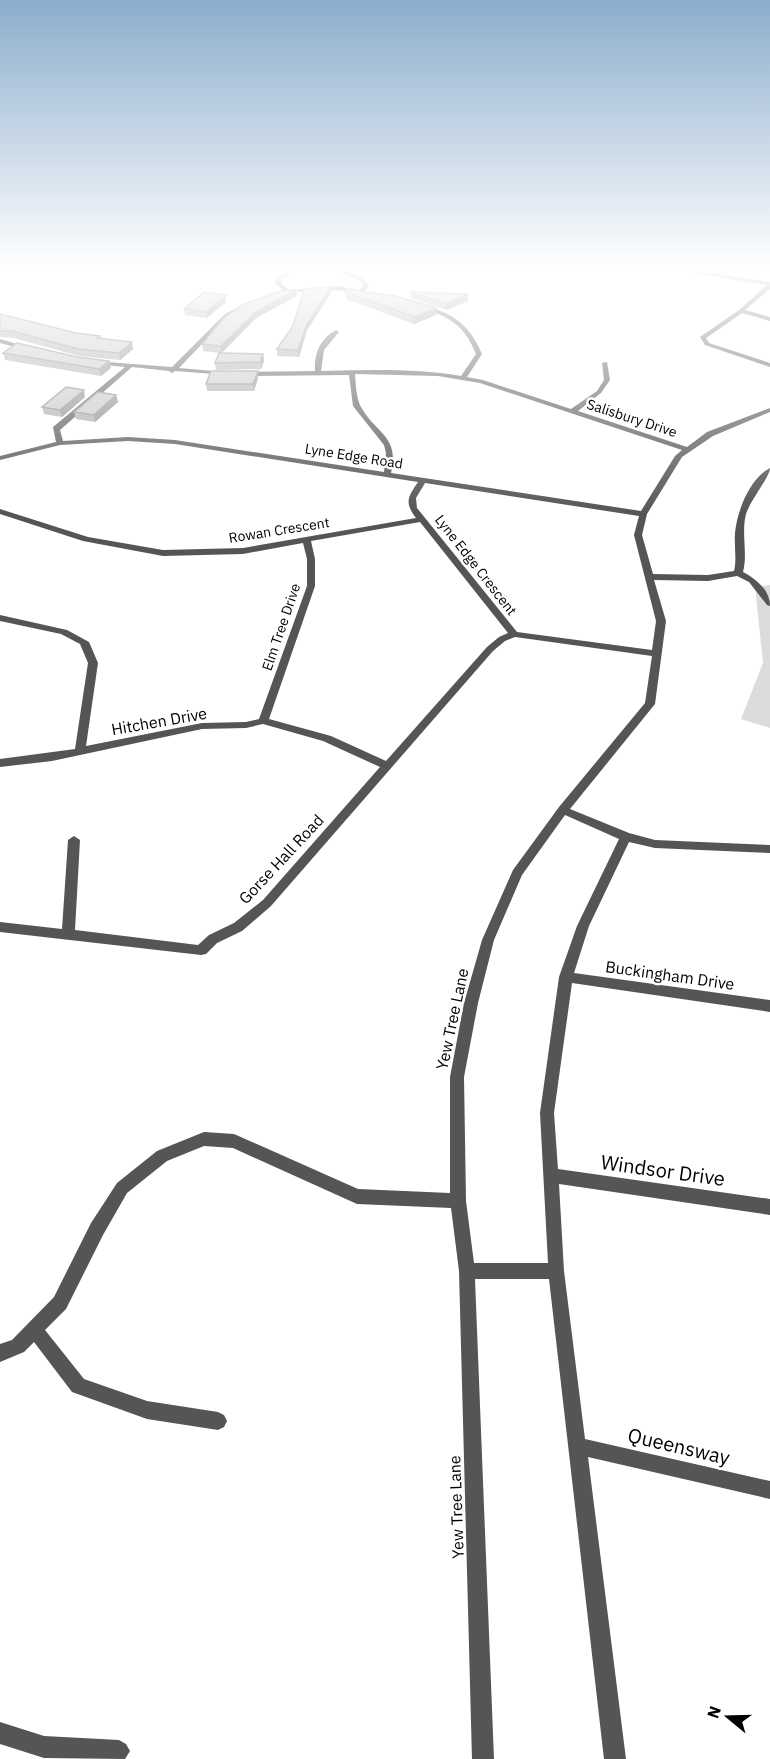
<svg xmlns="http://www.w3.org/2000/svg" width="770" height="1759" font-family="'IBM Plex Sans',sans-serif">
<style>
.green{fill:#dcdcdc}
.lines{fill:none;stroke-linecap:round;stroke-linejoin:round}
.minor{fill:#555;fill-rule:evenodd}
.wall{fill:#a9a9a9}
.shaded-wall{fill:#898989}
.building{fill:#c4c4c4;stroke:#898989;stroke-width:1.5}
.labels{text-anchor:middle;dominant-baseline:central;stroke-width:5;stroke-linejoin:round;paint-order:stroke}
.far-street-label{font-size:14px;fill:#000;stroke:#fff}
.street-label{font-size:16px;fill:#000;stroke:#fff}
.near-street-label{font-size:20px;fill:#000;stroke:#fff}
</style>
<rect width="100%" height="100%" fill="#fff"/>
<!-- green -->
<path class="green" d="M 770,585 L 770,728 L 741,719 L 763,663 L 755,587 Z"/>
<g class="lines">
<!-- minor -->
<path class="minor" d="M 293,267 L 300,267 L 282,280 L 281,283 L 289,290 L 338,286 L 360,290 L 363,286 L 360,281 L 327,267 C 341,267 361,274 369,286 L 365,291 L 384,295 L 381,297 L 338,290 L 280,293 L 280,291 L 283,290 L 275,283 L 276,279 Z
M 657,267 L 673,267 L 770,282 L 770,289 L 745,310 L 770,317 L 770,321 L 742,313 L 706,338 L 709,343 L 770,363 L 770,367 L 705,345 L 700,337 L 739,310 L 767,285 Z
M 252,300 L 257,301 L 229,316 L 179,368 L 225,372 L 227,373 L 227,375 L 175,371 L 172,373 L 169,371 L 132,367 L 60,430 L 63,441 L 128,437 L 175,440 L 384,472 L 386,453 L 384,445 L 353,406 L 349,375 L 242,376 L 239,374 L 242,372 L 315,371 C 314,353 320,339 336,330 L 339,332 L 324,350 L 321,371 C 368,370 415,368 461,376 L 476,354 C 464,324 448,316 418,307 L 420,304 C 452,313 469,323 482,354 L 467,377 L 483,380 L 571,409 L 597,391 L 604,380 L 602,363 L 607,362 L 610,380 L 601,393 L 578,411 L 687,447 L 707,432 L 770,408 L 770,412 L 713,436 L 682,457 L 647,514 L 642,535 L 653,574 L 708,575 L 734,571 C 737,559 734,546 735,533 C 737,511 750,478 770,468 C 770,477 751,499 746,514 C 741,533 748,553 743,572 C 756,579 770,590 770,606 L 767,605 L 749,582 L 737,576 L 708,581 L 654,580 L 666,621 L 655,704 L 570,809 L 629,833 L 655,840 L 770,845 L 770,853 L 655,848 L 629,842 L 589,926 L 574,973 L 770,1000 L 770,1012 L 572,983 L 554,1113 L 558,1169 L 770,1199 L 770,1215 L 559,1184 L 564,1271 L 585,1439 L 770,1481 L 770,1499 L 588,1457 L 626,1759 L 604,1759 L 549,1279 L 475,1279 L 494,1759 L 472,1759 L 459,1271 L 451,1208 L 357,1204 L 233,1148 L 204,1146 L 167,1161 L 127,1193 L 103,1235 L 66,1309 L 45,1330 L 84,1379 L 147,1401 L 218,1412 L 224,1415 L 227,1421 L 224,1427 L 218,1430 L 147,1419 L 72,1392 L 34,1342 L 24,1352 L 0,1362 L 0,1344 L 12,1340 L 54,1297 L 91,1223 L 117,1183 L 157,1151 L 204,1132 L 234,1134 L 358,1189 L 450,1193 L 450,1077 L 464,1003 L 482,940 L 513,870 L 559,807 L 645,703 L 652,656 L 515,637 L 505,641 L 493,651 L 271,906 L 242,931 L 217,943 L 206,954 L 201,955 L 0,932 L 0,922 L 62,929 L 68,840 L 74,836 L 80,840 L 75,930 L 198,945 L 209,935 L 234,923 L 263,900 L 380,767 L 323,741 L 263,724 L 246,728 L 202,729 L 52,761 L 0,767 L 0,759 L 75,749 L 88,663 L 80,644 L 61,634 L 0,621 L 0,615 L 67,630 L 89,642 L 98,663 L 86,746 L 202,723 L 246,722 L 259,719 L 307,586 L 307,559 L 303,543 L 243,554 L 163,556 L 83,541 L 0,514 L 0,509 L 88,537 L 163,550 L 243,548 L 416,518 C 404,502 408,497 418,482 L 175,444 L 128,441 L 60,445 L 0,460 L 0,456 L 56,442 L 53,427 L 125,367 L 96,364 L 94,363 L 94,361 L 172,367 L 225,314 ZM 355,374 L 438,376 L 480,383 L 682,450 L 675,456 L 641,511 L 391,473 C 400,436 376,434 361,407 C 356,398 356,385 355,374 ZM 425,483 L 639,516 L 634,535 L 656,621 L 652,650 L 517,632 L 417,508 L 416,498 ZM 420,522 L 508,633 L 499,637 L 487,647 L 386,761 L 331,736 L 269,719 L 315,586 L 315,559 L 311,541 ZM 565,815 L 619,839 L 577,926 L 559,977 L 540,1113 L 548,1263 L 474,1263 L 466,1201 L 464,1077 L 478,1003 L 494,940 L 522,875 Z
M 0,339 L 31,348 L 32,349 L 29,351 L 0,343 Z
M 0,1722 L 44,1736 L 119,1740 L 126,1744 L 130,1751 L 125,1759 L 44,1758 L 0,1744 Z"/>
</g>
<!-- wall -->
<path class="wall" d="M 331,287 L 331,293 L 307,330 L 299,357 L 277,356 L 277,349 L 293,326 Z
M 345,292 L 436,315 L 414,324 L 346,299 Z
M 411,292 L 468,294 L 468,301 L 446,310 L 411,298 Z
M 226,295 L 226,302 L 207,318 L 185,315 L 184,309 Z
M 297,296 L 256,318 L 222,353 L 263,354 L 264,361 L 261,369 L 216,370 L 215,363 L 219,353 L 203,351 L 202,344 Z
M 0,314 L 76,333 L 100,336 L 101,338 L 133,349 L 120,360 L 79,356 L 14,338 L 0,337 Z
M 3,353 L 111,368 L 101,376 L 5,360 Z
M 258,378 L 254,391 L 207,391 L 206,384 Z
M 116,395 L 118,402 L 95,422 L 76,419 L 74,412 Z
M 85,397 L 62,417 L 44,414 L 42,407 Z"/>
<!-- shaded-wall -->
<path class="shaded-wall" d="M 331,287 L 331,293 L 307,330 L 299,357 L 298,350 L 307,324 Z
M 297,289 L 297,296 L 256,318 L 221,353 L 221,346 L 256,312 Z
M 468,294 L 468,301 L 446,310 L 446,304 Z
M 226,295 L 226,302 L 207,318 L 206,312 Z
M 436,308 L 436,315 L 414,324 L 415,317 Z
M 132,342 L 133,349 L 120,360 L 119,353 Z
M 263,354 L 264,361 L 261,369 L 260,362 Z
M 109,361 L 111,368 L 101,376 L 99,369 Z
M 258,371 L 258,378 L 254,391 L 253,384 Z
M 84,390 L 85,397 L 62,417 L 60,410 Z
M 116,395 L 118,402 L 95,422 L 94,415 Z"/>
<!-- building -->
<path class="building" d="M 331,287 L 307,324 L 298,350 L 277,349 L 293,326 L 304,289 Z
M 297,289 L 256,312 L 221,346 L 202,344 L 223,319 L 242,305 L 277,292 Z
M 346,289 L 395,296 L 436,308 L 415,317 L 345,292 Z
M 204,292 L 226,295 L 206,312 L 184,309 Z
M 411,292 L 468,294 L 446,304 Z
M 0,314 L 76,333 L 100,336 L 97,338 L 132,342 L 119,353 L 78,349 L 12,331 L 0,331 Z
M 17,343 L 77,357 L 109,361 L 99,369 L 3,353 Z
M 219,353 L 263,354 L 260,362 L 215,363 Z
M 211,371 L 258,371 L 253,384 L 206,384 Z
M 66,387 L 84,390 L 60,410 L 42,407 Z
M 98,392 L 116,395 L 94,415 L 74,412 Z"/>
<!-- sky -->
<linearGradient id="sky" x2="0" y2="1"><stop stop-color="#8cadcc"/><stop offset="0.52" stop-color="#fff"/><stop offset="1" stop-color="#fff" stop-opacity="0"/></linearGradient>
<rect width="770" height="514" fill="url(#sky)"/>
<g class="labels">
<!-- far-street labels -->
<g class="far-street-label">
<text transform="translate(632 418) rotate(18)">Salisbury Drive</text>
<text transform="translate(354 456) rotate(9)">Lyne Edge Road</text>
<text transform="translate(279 530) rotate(-9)">Rowan Crescent</text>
<text transform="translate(476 565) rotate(52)">Lyne Edge Crescent</text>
<text transform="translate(281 627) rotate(-71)">Elm Tree Drive</text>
</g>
<!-- street labels -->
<g class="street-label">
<text transform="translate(159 721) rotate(-10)">Hitchen Drive</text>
<text transform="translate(281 859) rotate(-47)">Gorse Hall Road</text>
<text transform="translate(670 975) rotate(8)">Buckingham Drive</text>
<text transform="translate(452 1019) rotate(-78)">Yew Tree Lane</text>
<text transform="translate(456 1507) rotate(-92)">Yew Tree Lane</text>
</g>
<!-- near-street labels -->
<g class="near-street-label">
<text transform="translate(663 1170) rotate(8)">Windsor Drive</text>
<text transform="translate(679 1446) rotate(13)">Queensway</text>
</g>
</g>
<!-- north arrow -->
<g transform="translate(728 1717) rotate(289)" stroke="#ffffff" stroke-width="4.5" paint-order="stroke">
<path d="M0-4.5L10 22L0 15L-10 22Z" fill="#000000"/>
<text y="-9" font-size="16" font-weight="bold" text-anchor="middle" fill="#000000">N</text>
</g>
</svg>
